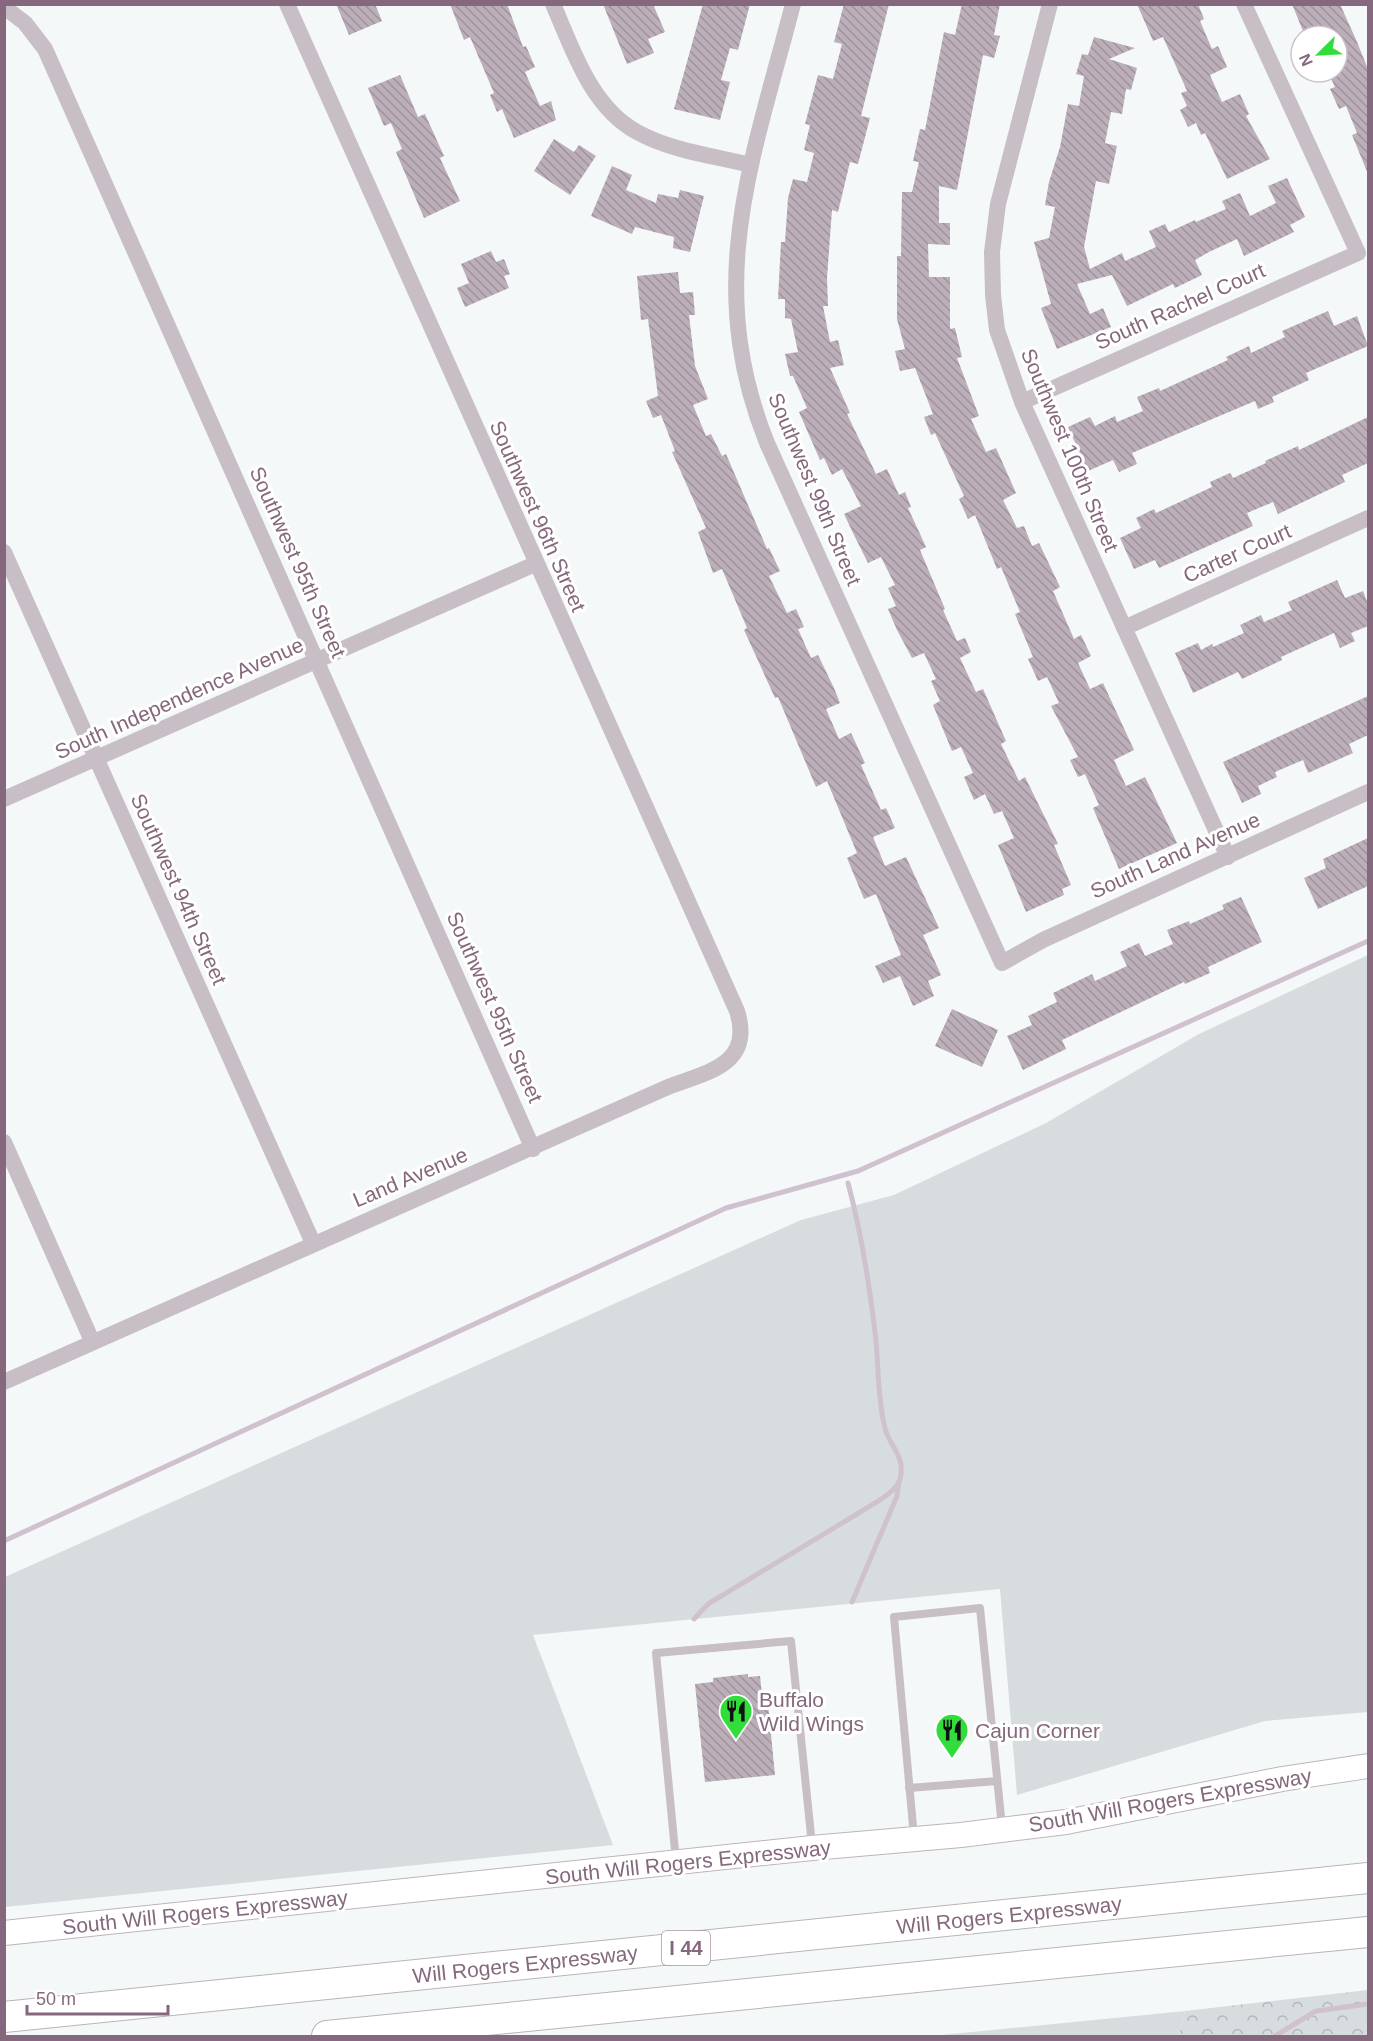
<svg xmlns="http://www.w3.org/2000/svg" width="1373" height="2041" font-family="Arial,sans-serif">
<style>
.grass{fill:#d7dcdf}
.forest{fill:url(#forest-crowns)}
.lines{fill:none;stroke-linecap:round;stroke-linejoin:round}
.stream{stroke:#cfc2ce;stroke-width:5}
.building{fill:url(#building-back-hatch)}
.secondary-casing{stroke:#beb4bb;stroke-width:26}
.highway-casing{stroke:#bab3b8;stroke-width:32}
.lane{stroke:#c7bfc5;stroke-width:8}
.street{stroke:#c7bfc5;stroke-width:16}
.secondary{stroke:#fff;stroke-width:24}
.highway{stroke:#fff;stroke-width:30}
.labels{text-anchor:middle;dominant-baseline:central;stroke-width:6;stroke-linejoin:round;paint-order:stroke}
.shield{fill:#fff;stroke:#aa95a4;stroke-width:1.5}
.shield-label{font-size:20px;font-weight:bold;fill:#85687d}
.street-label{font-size:21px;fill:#85687d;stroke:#fff}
.poi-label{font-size:21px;fill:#85687d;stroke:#fff;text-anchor:start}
</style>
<defs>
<pattern id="forest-crowns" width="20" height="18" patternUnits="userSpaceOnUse" patternTransform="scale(1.5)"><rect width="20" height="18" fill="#d7dcdf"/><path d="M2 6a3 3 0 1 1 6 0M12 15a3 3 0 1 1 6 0" fill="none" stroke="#b4b6ba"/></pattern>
<pattern id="building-back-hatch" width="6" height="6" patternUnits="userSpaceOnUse" patternTransform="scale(1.5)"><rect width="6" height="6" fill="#bcafb9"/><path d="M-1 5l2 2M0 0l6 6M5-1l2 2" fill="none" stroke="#9e929c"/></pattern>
</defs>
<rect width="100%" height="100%" fill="#f5f8f8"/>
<!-- grass -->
<path class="grass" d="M 1368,955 L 1368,1712 L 1265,1721 L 1017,1795 L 1000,1589 L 533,1635 L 613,1845 L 5,1907 L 5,1577 L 801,1220 L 894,1195 L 1046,1123 L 1199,1034 Z
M 1185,2011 L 1179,2036 L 931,2036 Z"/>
<!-- forest -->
<path class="forest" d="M 1368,1990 L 1368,2036 L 1179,2036 L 1185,2011 Z"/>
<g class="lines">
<!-- stream -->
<path class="stream" d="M 4,1541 L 726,1208 L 858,1171 L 1368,941
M 852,1602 L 897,1496 L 899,1482
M 694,1619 L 708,1604 L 862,1511 C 874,1503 896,1493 900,1479 C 906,1456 890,1448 885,1428 C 877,1398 879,1363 875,1332 C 869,1282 861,1231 848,1183
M 1275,2036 L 1316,2011 L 1368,2004"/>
</g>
<!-- building -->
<path class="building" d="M 336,4 L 375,4 L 382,21 L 349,35 Z
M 450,4 L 507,4 L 523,47 L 526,46 L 535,67 L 525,72 L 540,106 L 551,101 L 556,120 L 514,138 L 502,109 L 497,112 L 490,95 L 494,93 L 470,37 L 464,40 Z
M 603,4 L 653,4 L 665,32 L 648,39 L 654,53 L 627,64 Z
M 703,4 L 750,4 L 738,50 L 730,48 L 721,80 L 730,82 L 720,120 L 674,109 Z
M 844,4 L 889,4 L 861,116 L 870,118 L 858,164 L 850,162 L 838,212 L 832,210 L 827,278 L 828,306 L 823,306 L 830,342 L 838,340 L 844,365 L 830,368 L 850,413 L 847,414 L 876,474 L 887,469 L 899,495 L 905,492 L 911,507 L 908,508 L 926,547 L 920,550 L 945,609 L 943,610 L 957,641 L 965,638 L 971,652 L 960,658 L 976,692 L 983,689 L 1006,741 L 1001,744 L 1019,781 L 1025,777 L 1058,844 L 1054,845 L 1071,885 L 1062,889 L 1064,895 L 1026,912 L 998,845 L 1014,838 L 1002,811 L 994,814 L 985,794 L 974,800 L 964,777 L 973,773 L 961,747 L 952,751 L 933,705 L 940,701 L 931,681 L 936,679 L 924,653 L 912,658 L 897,630 L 888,609 L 896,606 L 888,588 L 895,585 L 881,557 L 868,563 L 853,533 L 844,514 L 861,506 L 842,469 L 832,475 L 824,458 L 820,460 L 799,412 L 807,408 L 793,376 L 790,376 L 785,354 L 798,352 L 791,319 L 785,318 L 785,299 L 778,299 L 781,242 L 785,242 L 788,198 L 793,179 L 807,182 L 814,153 L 804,150 L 810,125 L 805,124 L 818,75 L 833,79 L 842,44 L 834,42 Z
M 962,4 L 1000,4 L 994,35 L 1000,36 L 994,58 L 983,55 L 957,190 L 939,186 L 939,223 L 950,223 L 950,245 L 928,244 L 929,277 L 950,277 L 950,329 L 955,328 L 962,357 L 957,358 L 979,416 L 971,419 L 986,452 L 996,448 L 1016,493 L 1003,500 L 1017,528 L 1024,526 L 1032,546 L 1039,543 L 1060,587 L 1053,591 L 1074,639 L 1081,635 L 1091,656 L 1078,663 L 1090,689 L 1103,683 L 1134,750 L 1114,760 L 1126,786 L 1145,777 L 1177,843 L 1119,869 L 1093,808 L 1099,805 L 1085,774 L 1078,777 L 1070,760 L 1078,757 L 1051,706 L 1059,703 L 1047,677 L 1038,681 L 1028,659 L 1033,657 L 1015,614 L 1020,612 L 1001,567 L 997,569 L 975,515 L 968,519 L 959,499 L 964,496 L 935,433 L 931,435 L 924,417 L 933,414 L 915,368 L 900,371 L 895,351 L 905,349 L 897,319 L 897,256 L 901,256 L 902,192 L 912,192 L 919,162 L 913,161 L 920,129 L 925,130 L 944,32 L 955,35 Z
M 1137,4 L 1198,4 L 1204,19 L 1200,21 L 1212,49 L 1218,46 L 1227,67 L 1210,75 L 1222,102 L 1240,94 L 1249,114 L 1246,116 L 1270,159 L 1227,179 L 1205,133 L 1201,135 L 1196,123 L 1188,127 L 1180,110 L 1187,106 L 1181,93 L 1187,91 L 1163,37 L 1153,41 Z
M 1292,4 L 1340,4 L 1357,42 L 1368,69 L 1368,174 L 1352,135 L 1357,133 L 1346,106 L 1339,109 L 1330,89 L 1335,87 L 1328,72 L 1337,72 L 1337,36 L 1305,36 Z
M 1094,37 L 1135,48 L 1109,59 L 1137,68 L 1131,90 L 1126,89 L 1122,114 L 1111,112 L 1105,143 L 1117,146 L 1109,184 L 1096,181 L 1084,247 L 1090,269 L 1122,253 L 1125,261 L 1156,247 L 1149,231 L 1165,224 L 1169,232 L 1195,220 L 1196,222 L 1226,209 L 1222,201 L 1240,193 L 1250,216 L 1276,203 L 1268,186 L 1287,178 L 1305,217 L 1290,225 L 1294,232 L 1244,256 L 1237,239 L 1209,252 L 1195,260 L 1202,275 L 1175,288 L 1173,284 L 1127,306 L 1112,275 L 1077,284 L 1090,314 L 1103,308 L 1111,327 L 1057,349 L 1041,308 L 1051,304 L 1034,242 L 1049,238 L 1055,207 L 1045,205 L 1049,182 L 1060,147 L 1068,104 L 1079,106 L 1084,76 L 1076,74 L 1082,54 L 1088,55 Z
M 400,75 L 418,117 L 425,114 L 444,156 L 440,158 L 460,201 L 424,218 L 396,152 L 402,149 L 391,123 L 384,126 L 368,88 Z
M 554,139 L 574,152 L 579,145 L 596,156 L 570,195 L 534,171 Z
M 612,166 L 632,175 L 626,190 L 656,203 L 658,194 L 678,198 L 680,190 L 704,196 L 690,252 L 673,248 L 674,237 L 635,227 L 632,234 L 591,216 Z
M 491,251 L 496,262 L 504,259 L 510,274 L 504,276 L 509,288 L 465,307 L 457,288 L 469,283 L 461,264 Z
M 678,272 L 680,293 L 693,292 L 695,315 L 689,315 L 695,366 L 708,399 L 693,405 L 706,436 L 711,434 L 722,456 L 726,454 L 767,549 L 769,548 L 780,571 L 769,576 L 787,613 L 796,609 L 804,627 L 798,629 L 811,658 L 818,655 L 834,688 L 840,703 L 826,709 L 839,739 L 851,733 L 865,763 L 861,765 L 881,810 L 886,808 L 895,828 L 873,837 L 885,866 L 906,857 L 939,928 L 923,935 L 941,975 L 928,981 L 934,996 L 913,1006 L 900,976 L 883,983 L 875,966 L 901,955 L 876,894 L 864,899 L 847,858 L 857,853 L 827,781 L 816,787 L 778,697 L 775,698 L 744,630 L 747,628 L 722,569 L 713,573 L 698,532 L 706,528 L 672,452 L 675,451 L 661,415 L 653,418 L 646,401 L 658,396 L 648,319 L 641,320 L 637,276 Z
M 1328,311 L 1334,326 L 1357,316 L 1368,346 L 1306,373 L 1309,380 L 1272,397 L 1274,402 L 1258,409 L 1255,401 L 1132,453 L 1137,464 L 1119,472 L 1113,460 L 1088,471 L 1068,427 L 1090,417 L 1095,426 L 1115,416 L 1117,422 L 1143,411 L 1137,397 L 1159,388 L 1160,391 L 1228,360 L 1226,357 L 1249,346 L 1251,353 L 1285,337 L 1282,331 Z
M 1368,417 L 1368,463 L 1342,475 L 1345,482 L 1278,514 L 1273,502 L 1247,513 L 1253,526 L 1159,568 L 1155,560 L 1134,569 L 1120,538 L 1141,528 L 1136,518 L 1154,509 L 1156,513 L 1212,487 L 1210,482 L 1230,473 L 1233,478 L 1266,463 L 1265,461 L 1298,446 L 1299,450 Z
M 1337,580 L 1345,598 L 1363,591 L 1368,604 L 1368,626 L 1351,633 L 1355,641 L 1340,648 L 1334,633 L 1281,657 L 1282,660 L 1242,679 L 1238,672 L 1193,693 L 1175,653 L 1198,643 L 1201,650 L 1212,644 L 1213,647 L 1244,633 L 1240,625 L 1261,615 L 1264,622 L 1292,610 L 1288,602 Z
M 1368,696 L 1368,735 L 1349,744 L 1353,753 L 1308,773 L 1303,760 L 1275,772 L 1277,777 L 1258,786 L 1261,794 L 1242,803 L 1223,762 Z
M 1368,838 L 1368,886 L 1318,909 L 1304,878 L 1326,868 L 1323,859 Z
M 1241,897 L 1262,942 L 1208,967 L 1210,973 L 1185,984 L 1184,982 L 1062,1040 L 1066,1049 L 1023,1070 L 1007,1036 L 1032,1025 L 1028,1016 L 1057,1002 L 1053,993 L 1092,974 L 1095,981 L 1127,966 L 1120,952 L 1139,943 L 1145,956 L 1173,944 L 1167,930 L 1189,921 L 1190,924 L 1224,909 L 1222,905 Z
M 952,1009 L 998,1030 L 982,1067 L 935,1046 Z
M 748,1674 L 748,1677 L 760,1676 L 763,1705 L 768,1704 L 775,1775 L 705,1782 L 695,1684 L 713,1682 L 713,1678 Z"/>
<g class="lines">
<defs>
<path id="secondary" d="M 4,1933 L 812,1848 L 961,1835 L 1066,1822 L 1282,1779 L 1368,1766"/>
<path id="highway" d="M 4,2017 L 1368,1878
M 327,2036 L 1368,1932"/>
</defs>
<!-- secondary casing -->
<use href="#secondary" class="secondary-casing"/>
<!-- highway casing -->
<use href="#highway" class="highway-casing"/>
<!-- lane -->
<path class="lane" d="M 909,1788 L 997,1781
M 914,1837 L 894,1617 L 980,1608 L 1002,1827
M 676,1861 L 656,1653 L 791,1641 L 812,1845"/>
<!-- street -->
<path class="street" d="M 553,4 C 573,50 591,107 637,132 C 671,151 715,156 751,165
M 793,4 C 752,162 703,283 767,443 L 1002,963 L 1043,940 L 1368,792
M 1050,4 L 998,204 L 992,252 L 993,295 L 997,330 L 1022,402 L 1228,857
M 4,7 L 25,23 L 45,49 L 533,1149
M 1022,402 L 1358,253 L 1244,4
M 4,552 L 313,1243
M 1124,628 L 1368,518
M 4,799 L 535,564
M 4,1142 L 92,1341
M 4,1382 L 668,1087 C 707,1072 754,1065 737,1011 L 287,4"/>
<!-- secondary -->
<use href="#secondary" class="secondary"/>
<!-- highway -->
<use href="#highway" class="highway"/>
</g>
<!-- icons -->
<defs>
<symbol id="restaurant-pin" viewBox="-11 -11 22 30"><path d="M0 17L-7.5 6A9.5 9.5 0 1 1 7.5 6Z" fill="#30dd3b" stroke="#fff"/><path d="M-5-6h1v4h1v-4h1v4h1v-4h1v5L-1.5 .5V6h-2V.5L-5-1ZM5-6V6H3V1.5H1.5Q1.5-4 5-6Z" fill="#111"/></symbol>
</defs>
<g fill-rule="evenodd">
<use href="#restaurant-pin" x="717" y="1692" width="38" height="52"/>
<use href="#restaurant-pin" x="933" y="1711" width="38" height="52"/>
</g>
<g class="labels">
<!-- shield labels -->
<rect class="shield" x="662" y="1931" width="48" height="34" rx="4.5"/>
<g class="shield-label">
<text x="686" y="1948">I 44</text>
</g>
<!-- street labels -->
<g class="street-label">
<text transform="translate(1180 306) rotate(-24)">South Rachel Court</text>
<text transform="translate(1070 450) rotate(67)">Southwest 100th Street</text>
<text transform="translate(815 489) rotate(67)">Southwest 99th Street</text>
<text transform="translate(538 516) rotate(66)">Southwest 96th Street</text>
<text transform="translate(1237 553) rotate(-24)">Carter Court</text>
<text transform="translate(298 562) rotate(66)">Southwest 95th Street</text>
<text transform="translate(179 698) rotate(-24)">South Independence Avenue</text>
<text transform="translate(1175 855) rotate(-24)">South Land Avenue</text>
<text transform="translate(179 889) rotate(66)">Southwest 94th Street</text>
<text transform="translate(495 1007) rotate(66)">Southwest 95th Street</text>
<text transform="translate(410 1177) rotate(-23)">Land Avenue</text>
<text transform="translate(1170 1800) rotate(-10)">South Will Rogers Expressway</text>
<text transform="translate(688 1862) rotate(-6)">South Will Rogers Expressway</text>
<text transform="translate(205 1912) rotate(-6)">South Will Rogers Expressway</text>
<text transform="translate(1009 1915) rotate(-6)">Will Rogers Expressway</text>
<text transform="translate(525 1964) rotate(-6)">Will Rogers Expressway</text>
</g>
<!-- poi labels -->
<g class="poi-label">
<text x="759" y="1699">Buffalo<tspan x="759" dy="24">Wild Wings</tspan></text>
<text x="975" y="1730">Cajun Corner</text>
</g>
</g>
<!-- border -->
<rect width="1373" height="2041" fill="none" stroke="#85687d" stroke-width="12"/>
<!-- north arrow -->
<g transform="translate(1319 54) rotate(246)"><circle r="28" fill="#ffffff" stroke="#cec3cb" stroke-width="1.5"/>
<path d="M0-4.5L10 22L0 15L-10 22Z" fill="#30dd3b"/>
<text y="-9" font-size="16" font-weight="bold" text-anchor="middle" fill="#85687d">N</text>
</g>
<!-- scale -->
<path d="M27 2005v9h141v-9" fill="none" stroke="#85687d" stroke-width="3"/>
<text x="36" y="2005" font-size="18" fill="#85687d" stroke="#ffffff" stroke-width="4.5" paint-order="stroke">50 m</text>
</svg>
